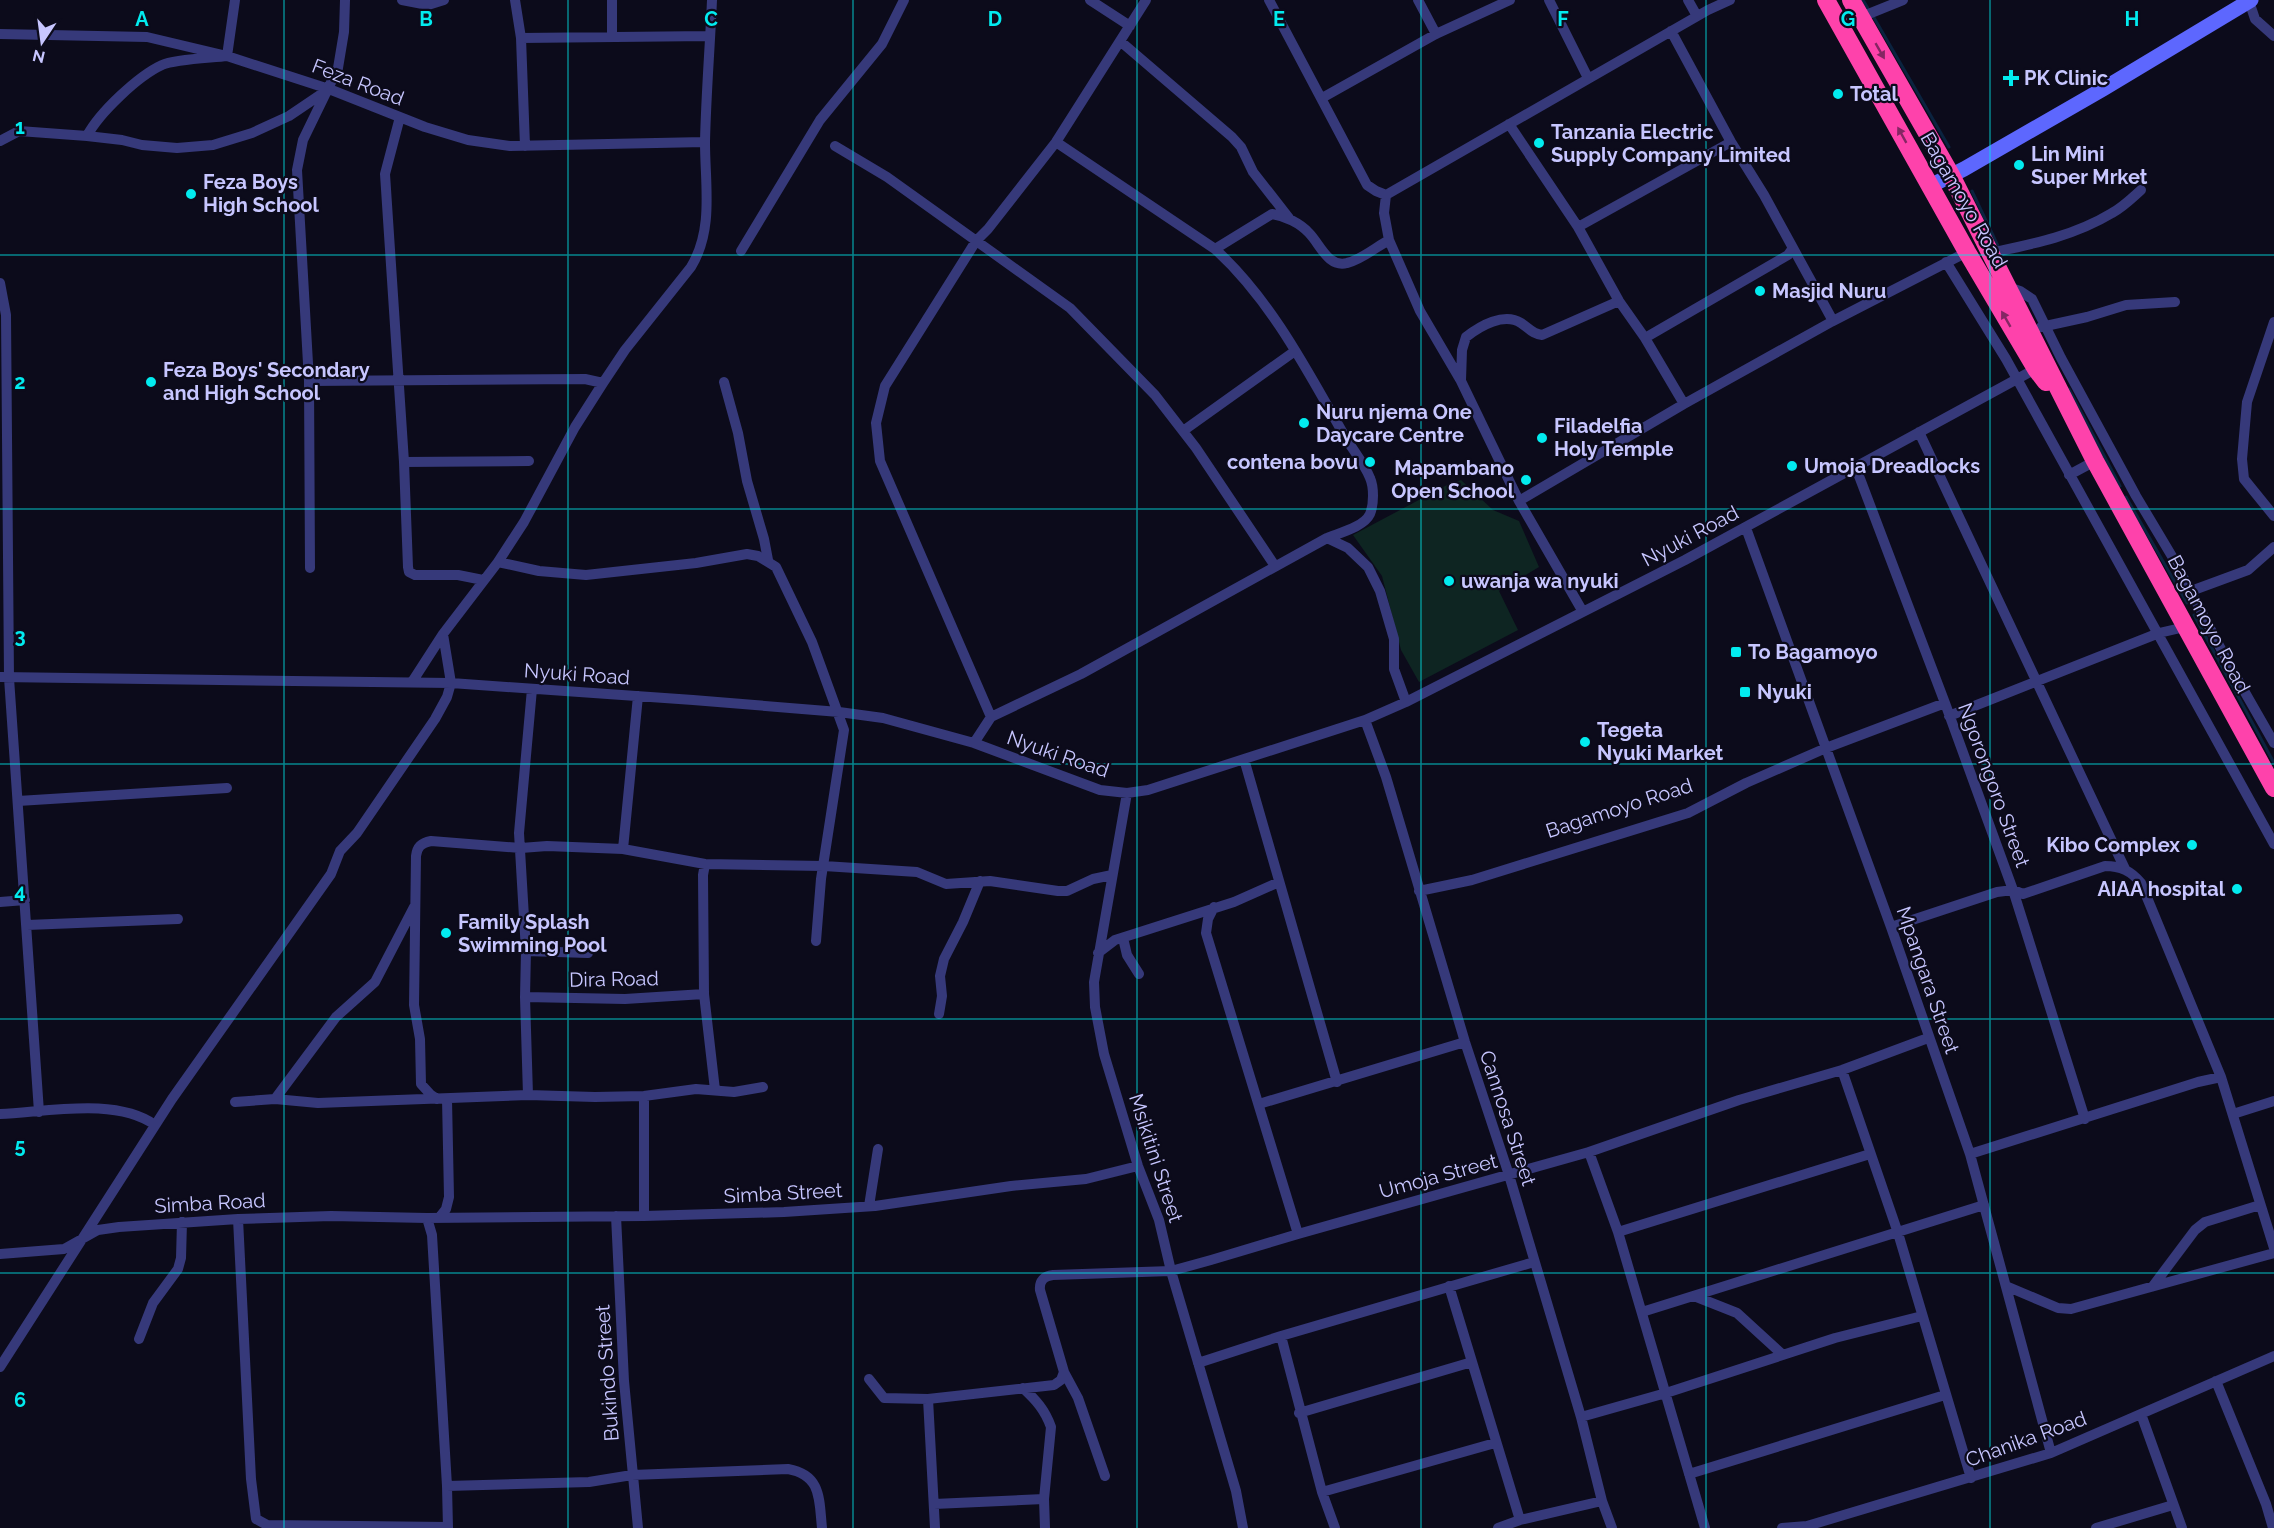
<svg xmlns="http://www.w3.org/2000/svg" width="2274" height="1528" font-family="Raleway,sans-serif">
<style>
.green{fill:#0e2522}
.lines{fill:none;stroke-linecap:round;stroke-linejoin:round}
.stream{stroke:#0b233f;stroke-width:3}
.street{stroke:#36397a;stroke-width:10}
.secondary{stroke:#5d67fe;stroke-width:15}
.highway{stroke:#fe42ab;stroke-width:18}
.oneway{fill:#852663}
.grid{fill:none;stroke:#02ebef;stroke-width:1.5;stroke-opacity:0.55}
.poi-dot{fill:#02ebef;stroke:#0c0b1b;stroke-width:2}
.labels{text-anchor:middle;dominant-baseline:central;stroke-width:4.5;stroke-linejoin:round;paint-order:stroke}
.poi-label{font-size:20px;font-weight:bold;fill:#c7c6ff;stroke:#0c0b1b;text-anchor:start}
.street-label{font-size:20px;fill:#c7c6ff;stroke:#0c0b1b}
.grid-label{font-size:20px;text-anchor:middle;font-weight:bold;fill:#02ebef;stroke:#0c0b1b;stroke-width:4.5;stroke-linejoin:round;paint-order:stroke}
</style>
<rect width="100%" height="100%" fill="#0c0b1b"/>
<!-- green -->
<path class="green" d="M 1461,480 L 1493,510 L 1519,521 L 1539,567 L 1499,591 L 1518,630 L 1419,682 L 1401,650 L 1382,576 L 1353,535 L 1447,485 Z"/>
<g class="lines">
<!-- stream -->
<path class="stream" d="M 1863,0 L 1869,10
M 1873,16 L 1949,147
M 1972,191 L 1998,246
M 2069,389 L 2120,486
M 2126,497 L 2187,603
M 2194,615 L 2274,763"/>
<!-- street -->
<path class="street" d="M 402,0 L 428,5 L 444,0
M 515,0 L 521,38 L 525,146
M 1090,0 L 1130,26
M 1269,0 L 1367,185 L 1376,191 L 1386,195 L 1708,10 L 1730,0
M 1418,0 L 1436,34
M 1549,0 L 1588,78
M 1688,0 L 1697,16
M 2249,1 L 2255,19 L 2274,36
M 1861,17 L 1903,0
M 0,34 L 147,37 L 227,56 L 329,89 L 425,127 L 468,140 L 510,146 L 705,142
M 612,37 L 612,0
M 521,38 L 710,36
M 1120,41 L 1232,137 L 1241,147 L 1253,172 L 1289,218
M 1322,98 L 1436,34 L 1510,0
M 400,117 L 385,174 L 404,462 L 408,567 L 409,572 L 415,575 L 458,575 L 483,580
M 1509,124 L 1578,227 L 1619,301 L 1645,338 L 1684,404
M 87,136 C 99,113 138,76 162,65 C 176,59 211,58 227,56 L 235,0
M 0,141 L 19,131 L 87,136 L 122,140 L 142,145 L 177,148 L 213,145 L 252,133 L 289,116 L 326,91
M 835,146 L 887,177 L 1070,308 L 1155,395 L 1196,448 L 1275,566
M 1386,195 L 1384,213 L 1389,240 L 1420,311 L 1461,381 L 1519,501 L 1583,612
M 1578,227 L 1731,142
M 1793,248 L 1833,321
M 1215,249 L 1272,214 C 1285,216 1300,223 1309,233 C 1320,244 1328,268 1347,263 C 1361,260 1376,247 1389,240
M 741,251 L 820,120 L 882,44 L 904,0
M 1990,253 C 2033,244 2074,236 2112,213 C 2123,207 2132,198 2141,190
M 1946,262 L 2006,359 L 2274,844
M 0,283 L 6,315 L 9,678 L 39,1112
M 2008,287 L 2020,291 L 2032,299 L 2061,358 L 2136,496 L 2173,558 L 2231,668 L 2274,743
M 2274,322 L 2247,402 L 2242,459 L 2244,479 L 2274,516
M 2041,327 L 2087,317 L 2126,305 L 2175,302
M 1645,338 L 1788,255 L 1793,248 L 1764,195 L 1731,142 L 1671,31
M 1461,380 L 1462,350 L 1466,337 C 1480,326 1504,312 1521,323 C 1529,328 1532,334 1542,335 L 1619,301
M 309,381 L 585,379 L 603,383
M 724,382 L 738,433 L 747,481 L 764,539 L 768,560
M 1183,431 L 1295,351
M 1919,432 L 2125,869
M 404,462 L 529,461
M 1856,468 L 1945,703 L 2013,890 L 2085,1119
M 2069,475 L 2095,461
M 1519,501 L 1684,404 L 1833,321 L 1967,252
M 1746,528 L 1891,927 L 1970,1154 L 2051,1453
M 1327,538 L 1348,548 L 1368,567 L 1380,591 L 1394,639 L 1394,669 L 1406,702
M 498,562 L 539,571 L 586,575 L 696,563 L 747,554 L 758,556 L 776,567 L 812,642 L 844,730 L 821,879 L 816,941
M 310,568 L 309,381 L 297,170 L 303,140 L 338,68 L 344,32 L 345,0
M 2191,591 L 2248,570 L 2274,547
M 0,677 L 451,683 L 693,700 L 839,712 L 883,718 L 974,743 L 1100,790 L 1127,793 L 1148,790 L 1365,720 L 1406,702 L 1685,560 L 2039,367
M 412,682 L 443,634 L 498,562 L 524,522 L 575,427 L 603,383 L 625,350 L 691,267 C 714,229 705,185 705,142 C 706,95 710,47 712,0
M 1949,716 L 2159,633 L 2185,627
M 991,717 L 880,461 L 876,423 L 885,386 L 976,241 L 988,229 L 1056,142 L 1146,0
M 1365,720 L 1386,777 L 1465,1042 L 1509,1175 L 1581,1417 L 1602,1501 L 1612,1528
M 974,743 L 991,717 L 1081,674 L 1327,538 C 1339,533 1364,527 1370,514 C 1374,504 1374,487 1370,478 C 1364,463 1352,449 1344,435 C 1307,370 1271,300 1215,249 L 1056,142
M 1244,759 L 1337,1082
M 1127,793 L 1094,982 L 1095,1007 L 1104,1054 L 1138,1166 L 1159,1220 L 1171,1271 L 1236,1491 L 1243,1528
M 18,801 L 227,788
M 623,849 L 638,696
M 705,864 L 703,875 L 704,994 L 715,1090
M 1419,891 L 1472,880 L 1688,813 L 1746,783 L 1826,748 L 1945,703
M 0,902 L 25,900
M 1214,907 L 1208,919 L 1206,933 L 1298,1234
M 27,925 L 178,919
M 1891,927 L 1997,892 L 2013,890 L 2023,894 L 2105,866 C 2121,866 2131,871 2141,883 L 2221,1077 L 2274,1248
M 1123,938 L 1127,955 L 1139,974
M 526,951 L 588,953
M 1098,953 L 1115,940 L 1234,902 L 1279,882
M 525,997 L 625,999 L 704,994
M 939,1014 L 942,996 L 940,976 L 944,959 L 963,922 L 980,881
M 1842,1070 L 1898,1233 L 1971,1478
M 528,1095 L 525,997 L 526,951 L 519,833 L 532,689
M 275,1099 L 336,1017 L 375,982 L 414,907
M 437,1099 L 431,1095 L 421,1084 L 420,1039 L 414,1005 L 416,856 C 417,847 421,843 431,841 L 521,848 L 547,846 L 623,849 L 705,864 L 824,866 L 917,872 L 946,884 L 990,881 L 1058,891 L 1067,891 L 1093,879 L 1112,875
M 235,1102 L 275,1099 L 318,1103 L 528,1095 L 595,1097 L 644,1096 L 696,1089 L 734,1092 L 763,1087
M 1259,1104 L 1465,1042
M 0,1114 C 47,1112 116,1097 155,1125
M 2233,1114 L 2274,1101
M 1589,1152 L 1618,1232 L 1705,1528
M 1970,1154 L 2198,1082 L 2221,1077
M 869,1206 L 878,1149
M 616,1216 L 624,1381 L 638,1528
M 644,1216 L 644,1096
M 427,1218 L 432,1235 L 447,1486 L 448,1528
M 439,1218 L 446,1209 L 449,1197 L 447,1099
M 238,1219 L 251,1479 L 256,1519 L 267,1525 L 448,1527
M 1618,1232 L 1870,1154
M 0,1254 L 64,1249 L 98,1230 L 119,1227 L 238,1219 L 331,1216 L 427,1218 L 644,1216 L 784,1212 L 875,1206 L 1011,1186 L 1086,1179 L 1138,1166
M 1449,1286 L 1520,1520
M 2006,1286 L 2058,1308 L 2071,1309 L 2274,1253
M 2153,1286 L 2195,1230 L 2205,1222 L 2260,1205
M 1694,1296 L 1737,1313 L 1783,1355
M 1642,1312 L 1984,1205
M 1281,1336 L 1322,1492 L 1335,1528
M 139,1339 L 153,1303 L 178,1269 L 181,1258 L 182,1222
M 1198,1363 L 1281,1336 L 1534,1262
M 0,1367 L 172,1099 L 331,874 L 340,851 L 357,833 L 435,719 L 447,697 L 451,683 L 443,634
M 869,1379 L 884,1398 L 928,1399 L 1054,1385 L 1061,1380 L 1064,1372
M 2216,1381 L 2266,1504 L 2273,1528
M 1023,1388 C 1036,1400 1045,1410 1051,1427 L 1044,1499 L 1045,1528
M 928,1399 L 935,1528
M 1299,1413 L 1472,1362
M 2141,1414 L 2182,1528
M 1581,1417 L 1666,1393 L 1835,1338 L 1922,1316
M 1689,1474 L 1945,1395
M 1105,1476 L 1078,1398 L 1064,1372 L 1040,1290 C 1039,1281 1044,1276 1053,1275 L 1171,1271 L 1211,1260 L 1298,1234 L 1589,1152 L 1739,1100 L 1842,1070 L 1928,1038
M 447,1486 L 589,1482 L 632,1475 L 788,1469 C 822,1475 819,1500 822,1528
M 1322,1492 L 1495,1443
M 934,1504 L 1044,1499
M 1498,1528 L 1520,1520 L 1602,1501
M 1782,1528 L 1807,1526 L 2051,1453 L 2274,1356
M 2096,1528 L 2173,1505"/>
<!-- secondary -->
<path class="secondary" d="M 1930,186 L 1964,169 L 2103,89 L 2251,0"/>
<!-- highway -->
<path class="highway" d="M 1826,0 L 1967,252 L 2036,369 L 2046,382
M 1851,0 L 1951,175 L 2095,461 L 2274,788"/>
</g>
<!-- one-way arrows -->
<defs><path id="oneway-solid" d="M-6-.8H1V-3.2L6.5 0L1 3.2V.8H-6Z" transform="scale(1.5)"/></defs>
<g class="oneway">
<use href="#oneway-solid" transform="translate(1880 51) rotate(60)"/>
<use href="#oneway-solid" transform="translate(1902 135) rotate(-119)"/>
<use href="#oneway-solid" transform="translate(2006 319) rotate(-120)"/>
</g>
<!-- grid -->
<path class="grid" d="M 284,0 L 284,1528M 568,0 L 568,1528M 853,0 L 853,1528M 1137,0 L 1137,1528M 1421,0 L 1421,1528M 1706,0 L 1706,1528M 1990,0 L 1990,1528M 0,255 L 2274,255M 0,509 L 2274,509M 0,764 L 2274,764M 0,1019 L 2274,1019M 0,1273 L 2274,1273"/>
<!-- markers -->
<g class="poi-dot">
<path d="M2008 69h6v6h6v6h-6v6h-6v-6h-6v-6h6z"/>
<circle cx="1838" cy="94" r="6"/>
<circle cx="1539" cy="143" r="6"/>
<circle cx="2019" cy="165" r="6"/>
<circle cx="191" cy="194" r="6"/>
<circle cx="1760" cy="291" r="6"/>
<circle cx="151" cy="382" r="6"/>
<circle cx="1304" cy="423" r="6"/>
<circle cx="1542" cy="438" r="6"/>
<circle cx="1370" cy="462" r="6"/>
<circle cx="1792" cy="466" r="6"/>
<circle cx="1526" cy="480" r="6"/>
<circle cx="1449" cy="581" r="6"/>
<rect x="1730" y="646" width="12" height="12" rx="3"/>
<rect x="1739" y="686" width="12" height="12" rx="3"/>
<circle cx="1585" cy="742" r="6"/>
<circle cx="2192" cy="845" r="6"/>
<circle cx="2237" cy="889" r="6"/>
<circle cx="446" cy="933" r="6"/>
</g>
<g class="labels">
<!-- poi labels -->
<g class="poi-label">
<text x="2024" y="78">PK Clinic</text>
<text x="1850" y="94">Total</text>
<text x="1551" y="132">Tanzania Electric<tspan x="1551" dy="23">Supply Company Limited</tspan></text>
<text x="2031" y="154">Lin Mini<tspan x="2031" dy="23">Super Mrket</tspan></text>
<text x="203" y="182">Feza Boys<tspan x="203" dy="23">High School</tspan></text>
<text x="1772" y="291">Masjid Nuru</text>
<text x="163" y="370">Feza Boys' Secondary<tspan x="163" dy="23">and High School</tspan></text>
<text x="1316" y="412">Nuru njema One<tspan x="1316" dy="23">Daycare Centre</tspan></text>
<text x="1554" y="426">Filadelfia<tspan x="1554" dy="23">Holy Temple</tspan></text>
<text x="1358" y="462" text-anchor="end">contena bovu</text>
<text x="1804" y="466">Umoja Dreadlocks</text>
<text x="1514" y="468" text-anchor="end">Mapambano<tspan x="1514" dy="23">Open School</tspan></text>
<text x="1461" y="581">uwanja wa nyuki</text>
<text x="1748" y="652">To Bagamoyo</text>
<text x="1757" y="692">Nyuki</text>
<text x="1597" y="730">Tegeta<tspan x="1597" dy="23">Nyuki Market</tspan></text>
<text x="2180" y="845" text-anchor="end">Kibo Complex</text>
<text x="2225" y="889" text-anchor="end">AIAA hospital</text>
<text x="458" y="922">Family Splash<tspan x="458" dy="23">Swimming Pool</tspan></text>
</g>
<!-- street labels -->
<g class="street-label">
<text transform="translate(358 82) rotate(21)">Feza Road</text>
<text transform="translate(1964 200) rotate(60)">Bagamoyo Road</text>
<text transform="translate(1690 536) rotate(-28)">Nyuki Road</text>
<text transform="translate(2209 624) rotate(62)">Bagamoyo Road</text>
<text transform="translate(577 674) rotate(4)">Nyuki Road</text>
<text transform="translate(1058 754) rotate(19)">Nyuki Road</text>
<text transform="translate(1994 785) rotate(70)">Ngorongoro Street</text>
<text transform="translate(1619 808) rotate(-18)">Bagamoyo Road</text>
<text transform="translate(614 979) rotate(-1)">Dira Road</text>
<text transform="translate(1928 980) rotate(71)">Mpangara Street</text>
<text transform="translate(1508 1118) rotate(72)">Cannosa Street</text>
<text transform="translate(1156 1158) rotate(72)">Msikitini Street</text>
<text transform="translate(1438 1176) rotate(-15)">Umoja Street</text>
<text transform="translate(783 1193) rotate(-3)">Simba Street</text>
<text transform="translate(210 1203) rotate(-3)">Simba Road</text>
<text transform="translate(607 1373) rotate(-94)">Bukindo Street</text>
<text transform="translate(2026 1439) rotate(-20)">Chanika Road</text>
</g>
</g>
<g class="grid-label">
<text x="142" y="26">A</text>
<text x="426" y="26">B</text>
<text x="711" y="26">C</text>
<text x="995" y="26">D</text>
<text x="1279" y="26">E</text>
<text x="1563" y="26">F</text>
<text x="1848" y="26">G</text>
<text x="2132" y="26">H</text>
<text x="20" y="134">1</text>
<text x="20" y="389">2</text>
<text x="20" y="643">3</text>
<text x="20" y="898">4</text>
<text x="20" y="1153">5</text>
<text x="20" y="1407">6</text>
</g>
<!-- north arrow -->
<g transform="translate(42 42) rotate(193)" stroke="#0c0b1b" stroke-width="4.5" paint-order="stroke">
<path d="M0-4.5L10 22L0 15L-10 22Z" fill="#c7c6ff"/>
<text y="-9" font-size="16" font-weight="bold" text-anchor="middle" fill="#c7c6ff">N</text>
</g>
</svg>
